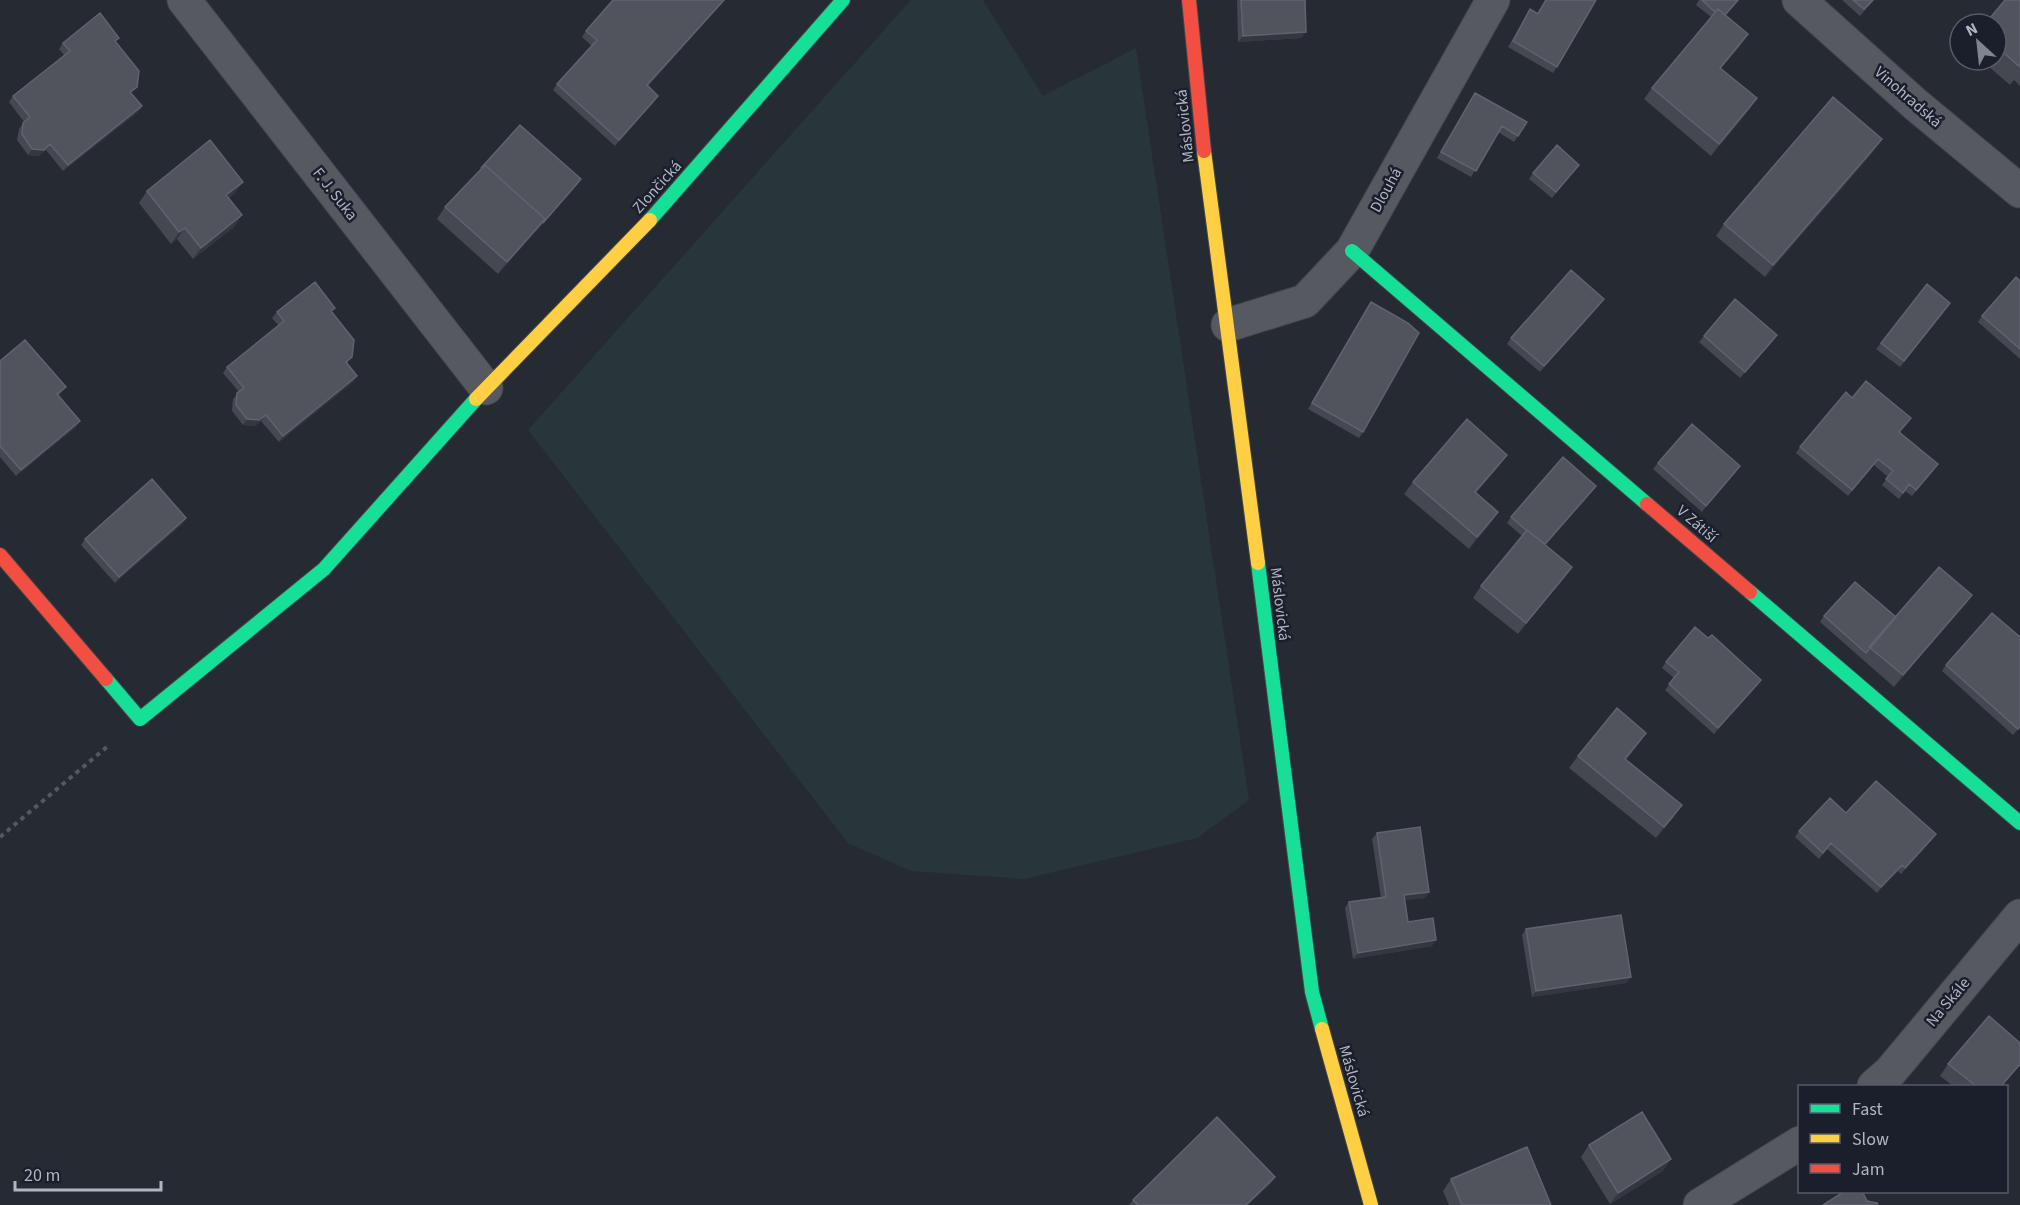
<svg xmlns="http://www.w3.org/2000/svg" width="2020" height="1205" font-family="'Source Sans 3',sans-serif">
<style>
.green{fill:#28363a}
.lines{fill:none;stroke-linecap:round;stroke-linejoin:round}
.street-casing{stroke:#42454b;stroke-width:35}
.fast-casing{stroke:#42454b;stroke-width:16}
.slow-casing{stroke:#42454b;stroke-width:16}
.jam-casing{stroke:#42454b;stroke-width:16}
.path{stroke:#55585e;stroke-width:4;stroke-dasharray:4.5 4.5;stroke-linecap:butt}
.street{stroke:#565960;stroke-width:33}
.fast{stroke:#16e098;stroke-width:14}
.slow{stroke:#ffcf43;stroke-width:14}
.jam{stroke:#f24e42;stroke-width:14}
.wall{fill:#464851}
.shaded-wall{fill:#34373f}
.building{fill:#51545d;stroke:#60636d;stroke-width:1.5}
.labels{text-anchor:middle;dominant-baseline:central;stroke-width:5;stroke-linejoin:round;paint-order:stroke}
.street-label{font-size:16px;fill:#b0b5c3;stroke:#1b1f2b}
</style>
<rect width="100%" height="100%" fill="#262a32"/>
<!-- green -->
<path class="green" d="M 911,0 L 983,0 L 1043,96 L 1136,48 L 1249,800 L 1197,838 L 1024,879 L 911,871 L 848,843 L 528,430 Z"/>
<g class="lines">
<defs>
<path id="street" d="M 184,0 L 486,388
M 1799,0 L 1915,104 L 2020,191
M 1228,325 L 1305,301 L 1352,251 L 1493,0
M 1874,1086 L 1891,1071 L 2020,916
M 1700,1205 L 1800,1143"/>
<path id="fast" d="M 650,220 L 843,0
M 1352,251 L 1647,504
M 1258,563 L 1312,992 L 1322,1029
M 1750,592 L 2020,823
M 106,679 L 140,719 L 324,569 L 476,399"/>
<path id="slow" d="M 1204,151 L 1258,563
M 476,399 L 650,220
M 1322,1029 L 1371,1205"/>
<path id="jam" d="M 1189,0 L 1204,151
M 1647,504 L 1750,592
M 0,555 L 106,679"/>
</defs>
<!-- street casing -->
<use href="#street" class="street-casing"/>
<!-- fast casing -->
<use href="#fast" class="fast-casing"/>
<!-- slow casing -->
<use href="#slow" class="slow-casing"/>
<!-- jam casing -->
<use href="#jam" class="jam-casing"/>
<!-- path -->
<path class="path" d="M 0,837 L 108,746"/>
<!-- street -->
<use href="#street" class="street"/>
<!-- fast -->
<use href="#fast" class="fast"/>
<!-- slow -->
<use href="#slow" class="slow"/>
<!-- jam -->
<use href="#jam" class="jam"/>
</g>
<!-- wall -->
<path class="wall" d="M 725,0 L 648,86 L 654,102 L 615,146 L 553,90 L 557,84 L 592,46 L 582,37 L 586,31 Z
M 1237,0 L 1305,0 L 1306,32 L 1301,38 L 1238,42 Z
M 1545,0 L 1596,0 L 1553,73 L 1508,47 L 1530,9 L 1537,13 Z
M 1699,0 L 1739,0 L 1725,16 L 1740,46 L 1721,68 L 1749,110 L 1711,156 L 1644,99 L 1652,88 L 1711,17 L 1696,5 Z
M 1842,0 L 1874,0 L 1860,16 Z
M 2020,0 L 2020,86 L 2014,80 L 2010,85 L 1981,60 L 1996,60 L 1996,24 Z
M 116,42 L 137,87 L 131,93 L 142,106 L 138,112 L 63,171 L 46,150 L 39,156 L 28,155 L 17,140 L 19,129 L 24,122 L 9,102 L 13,96 L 64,55 L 59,49 L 63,43 Z
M 1475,93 L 1527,122 L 1514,142 L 1498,132 L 1471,177 L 1437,158 Z
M 1874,151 L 1765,277 L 1716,236 L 1724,224 Z
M 1579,165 L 1552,198 L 1529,179 L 1533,173 Z
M 577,185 L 498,274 L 437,219 L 445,207 Z
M 147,191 L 235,193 L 229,198 L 242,215 L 234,227 L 193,259 L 177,239 L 171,244 L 139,203 Z
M 2020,281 L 2020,359 L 1978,322 L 1982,316 Z
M 1371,302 L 1363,432 L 1359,438 L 1308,409 Z
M 1600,305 L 1540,372 L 1507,344 L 1511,338 Z
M 1946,309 L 1900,367 L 1876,349 L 1881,343 Z
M 277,312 L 332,313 L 348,363 L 347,364 L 357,376 L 353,382 L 279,442 L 261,421 L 255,426 L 243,425 L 232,411 L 233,399 L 239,392 L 223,373 L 227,367 L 279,326 L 272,318 Z
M 1704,336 L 1773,341 L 1740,378 L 1699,342 Z
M 0,361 L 66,387 L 58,396 L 76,427 L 16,476 L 0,457 Z
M 1852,398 L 1911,418 L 1900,432 L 1934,470 L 1912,496 L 1905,491 L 1899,499 L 1882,485 L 1888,477 L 1874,465 L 1848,496 L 1796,453 L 1800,447 Z
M 1658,463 L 1740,466 L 1702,512 L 1653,469 Z
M 1499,466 L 1476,493 L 1498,512 L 1490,524 L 1469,549 L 1404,494 L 1413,482 Z
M 1596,486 L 1546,545 L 1572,567 L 1564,578 L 1518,634 L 1473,598 L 1481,586 L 1522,536 L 1507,523 L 1511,517 Z
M 186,518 L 182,524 L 115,583 L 81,545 L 85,539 Z
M 1972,595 L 1964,606 L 1894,687 L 1820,622 L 1824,616 L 1896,617 Z
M 2020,637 L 2020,727 L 2013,735 L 1942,671 L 1946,665 Z
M 1708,638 L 1761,680 L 1757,686 L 1714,734 L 1665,690 L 1674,678 L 1662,668 L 1666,662 Z
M 1638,744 L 1626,760 L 1674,817 L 1656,838 L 1569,768 L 1578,756 Z
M 1846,813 L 1932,840 L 1901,874 L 1898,871 L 1877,893 L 1827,849 L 1819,859 L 1795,837 L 1799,831 Z
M 1377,833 L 1429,892 L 1425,898 L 1405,900 L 1408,922 L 1432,946 L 1353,959 L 1345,908 L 1349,902 L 1381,898 L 1372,839 Z
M 1526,929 L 1631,977 L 1626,983 L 1532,997 L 1522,935 Z
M 2020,1043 L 2020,1065 L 2002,1086 L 1953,1086 L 1940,1076 L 1948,1064 Z
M 1589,1145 L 1663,1171 L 1610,1204 L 1581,1157 Z
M 1275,1177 L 1271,1183 L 1248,1205 L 1129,1205 L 1133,1200 Z
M 1451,1179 L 1551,1205 L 1449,1205 L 1443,1191 Z"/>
<!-- shaded-wall -->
<path class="shaded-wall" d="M 724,0 L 725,0 L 643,91 L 647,85 Z
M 1306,32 L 1301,38 L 1238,42 L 1243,36 Z
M 1748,34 L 1740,46 L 1712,79 L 1720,68 Z
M 658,96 L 654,102 L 615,146 L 619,140 Z
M 1757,98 L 1749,110 L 1711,156 L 1719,144 Z
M 142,106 L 138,112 L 63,171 L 68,165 Z
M 1882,139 L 1874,151 L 1765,277 L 1773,265 Z
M 50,144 L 46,150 L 39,156 L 28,155 L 32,149 Z
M 581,179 L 577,185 L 538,229 L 543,223 Z
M 243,182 L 235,193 L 218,207 L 226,195 Z
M 242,215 L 234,227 L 193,259 L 201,248 Z
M 545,219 L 537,230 L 498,274 L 507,262 Z
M 185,228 L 177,239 L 171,244 L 179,232 Z
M 1604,299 L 1600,305 L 1540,372 L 1544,366 Z
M 1777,335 L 1773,341 L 1740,378 L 1745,372 Z
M 357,376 L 353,382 L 279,442 L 283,436 Z
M 266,415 L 261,421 L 255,426 L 243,425 L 247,419 Z
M 80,421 L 76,427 L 16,476 L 21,470 Z
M 1507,455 L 1499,466 L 1467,504 L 1475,492 Z
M 1740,466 L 1736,472 L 1702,512 L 1706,506 Z
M 1596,486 L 1592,492 L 1540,552 L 1544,546 Z
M 1498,512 L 1490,524 L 1469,549 L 1477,537 Z
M 186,518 L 182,524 L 115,583 L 119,577 Z
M 1572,567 L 1564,578 L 1518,634 L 1526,623 Z
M 1972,595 L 1964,606 L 1894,687 L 1903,675 Z
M 1761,680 L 1757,686 L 1714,734 L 1718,728 Z
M 1646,733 L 1638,744 L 1617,771 L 1625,759 Z
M 1682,805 L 1674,817 L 1656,838 L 1664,827 Z
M 1936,834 L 1932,840 L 1901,874 L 1905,868 Z
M 1902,865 L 1898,871 L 1877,893 L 1881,887 Z
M 1429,892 L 1425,898 L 1400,901 L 1404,895 Z
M 1436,940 L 1432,946 L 1353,959 L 1358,953 Z
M 1631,977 L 1626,983 L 1532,997 L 1536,991 Z
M 2020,1064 L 2020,1065 L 2002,1086 L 2001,1086 Z
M 1671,1159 L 1663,1171 L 1610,1204 L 1618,1193 Z
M 1275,1177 L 1271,1183 L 1248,1205 L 1246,1205 Z"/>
<!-- building -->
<path class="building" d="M 613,0 L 724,0 L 647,85 L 658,96 L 619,140 L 557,84 L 597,40 L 586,31 Z
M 1241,0 L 1305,0 L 1306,32 L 1243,36 Z
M 1546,0 L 1596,0 L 1557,67 L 1513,41 L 1530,9 L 1538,14 Z
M 1702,0 L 1738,0 L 1725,15 L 1718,9 L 1715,12 Z
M 1853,0 L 1873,0 L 1864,9 Z
M 2005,0 L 2020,0 L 2020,67 L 1996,46 L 1996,24 L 1985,24 Z
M 1718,9 L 1748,34 L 1720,68 L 1757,98 L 1719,144 L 1652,88 Z
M 100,13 L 119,38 L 115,41 L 139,71 L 137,87 L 130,92 L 142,106 L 68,165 L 50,144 L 44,150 L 32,149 L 22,134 L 23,123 L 30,117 L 13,96 L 70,51 L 63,43 Z
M 1475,93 L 1527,122 L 1518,136 L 1502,126 L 1476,171 L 1441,152 Z
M 1833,97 L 1882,139 L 1773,265 L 1724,224 Z
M 520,125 L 581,179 L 543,223 L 545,219 L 485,165 L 481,168 Z
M 210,140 L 243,182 L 226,195 L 242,215 L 201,248 L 185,228 L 179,232 L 147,191 Z
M 1557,145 L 1579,165 L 1556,192 L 1533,173 Z
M 485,165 L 545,219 L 507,262 L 445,207 Z
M 1571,270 L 1604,299 L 1544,366 L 1511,338 Z
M 2016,277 L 2020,281 L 2020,349 L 1982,316 Z
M 315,282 L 335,308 L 331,311 L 354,340 L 352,357 L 346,362 L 357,376 L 283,436 L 266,415 L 259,420 L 247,419 L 236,405 L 237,393 L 244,388 L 227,367 L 284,321 L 277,312 Z
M 1927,284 L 1950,303 L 1904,361 L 1881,343 Z
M 1735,299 L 1777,335 L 1745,372 L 1704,336 Z
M 1371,302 L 1408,323 L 1419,333 L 1363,432 L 1312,403 Z
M 25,340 L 66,387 L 57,394 L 80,421 L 21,470 L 0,446 L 0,361 Z
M 1866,381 L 1911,418 L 1899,432 L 1938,464 L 1916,490 L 1909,484 L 1903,493 L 1886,479 L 1893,471 L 1878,459 L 1852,490 L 1800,447 L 1846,392 L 1852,398 Z
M 1467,419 L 1507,455 L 1475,492 L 1498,512 L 1477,537 L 1413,482 Z
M 1692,424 L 1740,466 L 1706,506 L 1658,463 Z
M 1563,457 L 1596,486 L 1545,544 L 1527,530 L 1527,531 L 1511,517 Z
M 152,479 L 186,518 L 119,577 L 85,539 Z
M 1527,530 L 1572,567 L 1526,623 L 1481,586 Z
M 1939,567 L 1972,595 L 1903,675 L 1869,647 Z
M 1855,582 L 1896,617 L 1866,653 L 1824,616 Z
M 1992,613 L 2020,637 L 2020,726 L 2018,729 L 1946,665 Z
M 1695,627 L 1708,638 L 1712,635 L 1761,680 L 1718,728 L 1669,684 L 1679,672 L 1666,662 Z
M 1617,708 L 1646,733 L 1625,759 L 1682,805 L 1664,827 L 1578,756 Z
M 1876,781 L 1936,834 L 1905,868 L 1902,865 L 1881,887 L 1831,843 L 1823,853 L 1799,831 L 1830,798 L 1846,813 Z
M 1420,827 L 1429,892 L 1404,895 L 1408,922 L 1433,918 L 1436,940 L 1358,953 L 1349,902 L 1386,897 L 1377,833 Z
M 1621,915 L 1631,977 L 1536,991 L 1526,929 Z
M 1989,1016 L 2020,1043 L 2020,1064 L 2001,1086 L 1976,1086 L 1948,1064 Z
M 1642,1112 L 1671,1159 L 1618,1193 L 1589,1145 Z
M 1217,1117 L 1275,1177 L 1246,1205 L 1138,1205 L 1133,1200 Z
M 1527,1147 L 1551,1205 L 1462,1205 L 1451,1179 Z
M 1845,1191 L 1862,1191 L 1867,1201 L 1877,1203 L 1878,1205 L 1823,1205 Z"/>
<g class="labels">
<!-- street labels -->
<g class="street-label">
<text transform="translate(1908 97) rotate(41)">Vinohradská</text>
<text transform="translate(1185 126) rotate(-96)">Máslovická</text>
<text transform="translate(657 187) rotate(-48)">Zlončická</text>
<text transform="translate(1386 190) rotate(-61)">Dlouhá</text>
<text transform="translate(335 194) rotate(52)">F. J. Suka</text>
<text transform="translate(1697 524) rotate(41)">V Zátiší</text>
<text transform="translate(1280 604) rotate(83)">Máslovická</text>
<text transform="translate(1948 1002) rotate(-50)">Na Skále</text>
<text transform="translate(1354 1081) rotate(74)">Máslovická</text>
</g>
</g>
<!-- legend -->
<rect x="1798" y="1085" width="210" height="108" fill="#1b1f2b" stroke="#575b68" stroke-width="1.5"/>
<rect x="1810" y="1104" width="30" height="9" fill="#16e098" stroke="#575b68" stroke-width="1.5"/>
<text x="1852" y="1115" font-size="18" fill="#b0b5c3">Fast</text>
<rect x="1810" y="1134" width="30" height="9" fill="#ffcf43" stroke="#575b68" stroke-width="1.5"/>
<text x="1852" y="1145" font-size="18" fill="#b0b5c3">Slow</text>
<rect x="1810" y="1164" width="30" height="9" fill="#f24e42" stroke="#575b68" stroke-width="1.5"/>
<text x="1852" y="1175" font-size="18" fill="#b0b5c3">Jam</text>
<!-- north arrow -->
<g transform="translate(1978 42) rotate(333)"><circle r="28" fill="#1b1f2b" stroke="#575b68" stroke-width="1.5"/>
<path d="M0-4.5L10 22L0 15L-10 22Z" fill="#808490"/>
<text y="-9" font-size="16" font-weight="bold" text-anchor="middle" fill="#b0b5c3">N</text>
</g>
<!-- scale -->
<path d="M15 1181v9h146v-9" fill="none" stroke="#b0b5c3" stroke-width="3"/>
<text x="24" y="1181" font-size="18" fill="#b0b5c3" stroke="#1b1f2b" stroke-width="4.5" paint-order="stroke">20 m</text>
</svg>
